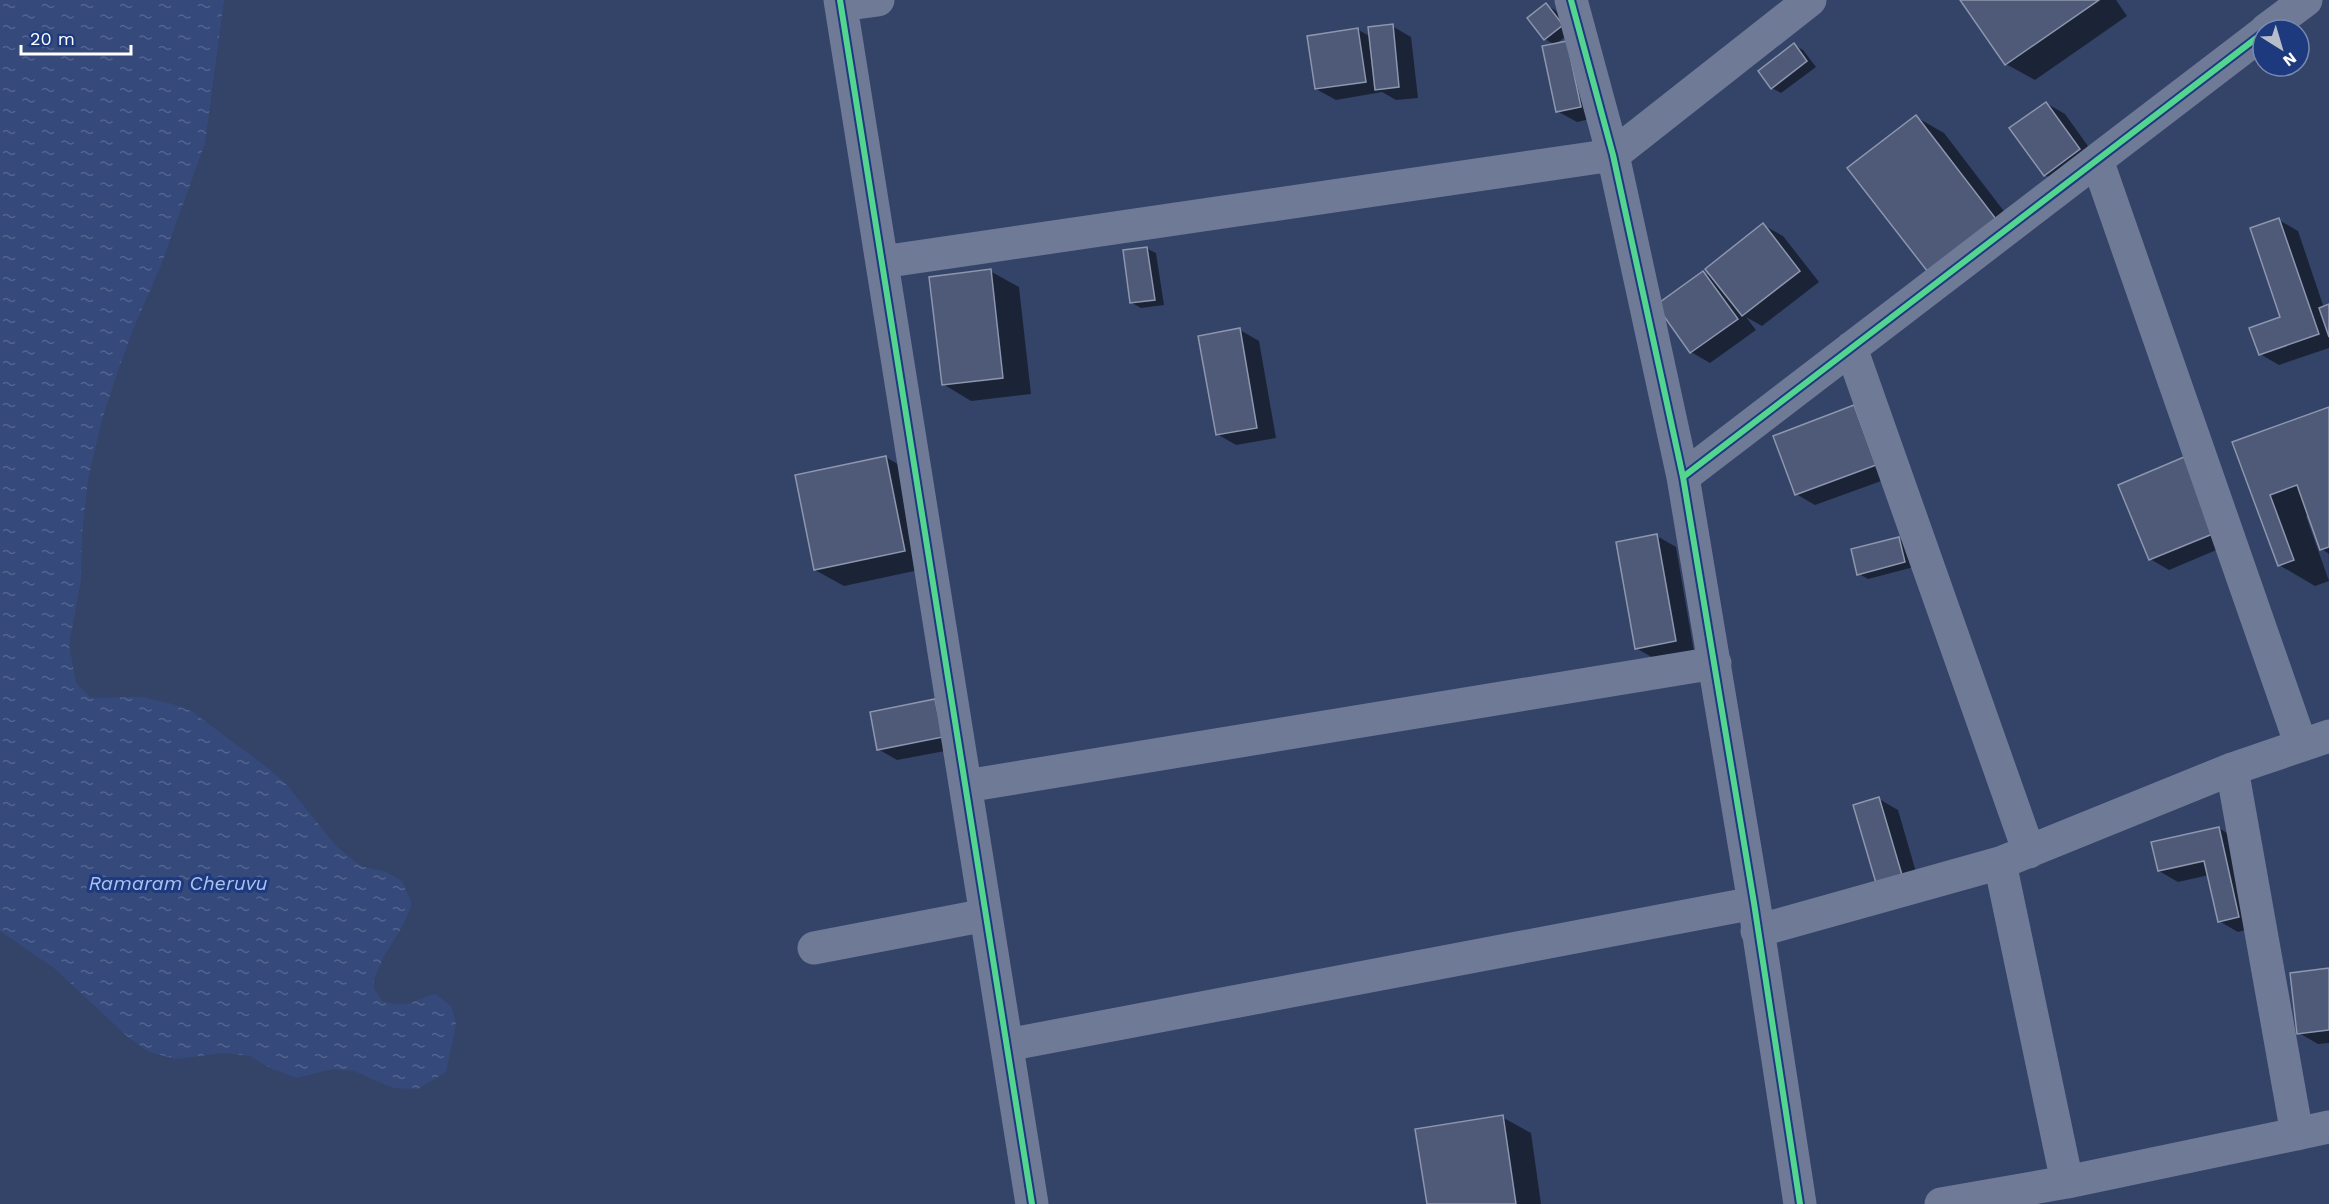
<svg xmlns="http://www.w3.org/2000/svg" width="2329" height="1204" font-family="'Work Sans',sans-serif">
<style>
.water{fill:url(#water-ripples)}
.shadow{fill:#0007}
.building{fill:#4e5a78;stroke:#8d96ad;stroke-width:1.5}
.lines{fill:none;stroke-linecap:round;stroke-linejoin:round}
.minor{stroke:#6f7a97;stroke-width:33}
.cycleway-casing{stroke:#1e3a7e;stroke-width:10}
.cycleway{stroke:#53d58f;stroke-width:6}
.labels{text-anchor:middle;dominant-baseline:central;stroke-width:6;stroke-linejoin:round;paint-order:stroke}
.water-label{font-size:20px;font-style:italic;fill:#acc2f0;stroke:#1e3a7e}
</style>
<defs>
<pattern id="water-ripples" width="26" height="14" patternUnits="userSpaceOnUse" patternTransform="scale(1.5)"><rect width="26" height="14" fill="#354a7b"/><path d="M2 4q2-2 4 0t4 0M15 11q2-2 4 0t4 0" fill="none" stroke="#53658f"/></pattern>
</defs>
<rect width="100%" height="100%" fill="#344368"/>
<!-- water -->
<path class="water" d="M 0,0 L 224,0 L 205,143 L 161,265 L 134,327 L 117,373 L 101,423 L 88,479 L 82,533 L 81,579 L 69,645 L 76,683 L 91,698 L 141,697 L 172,704 L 191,711 L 269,769 L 286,784 L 336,846 L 360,866 L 386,872 L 402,881 L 412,904 L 402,927 L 385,954 L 374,979 L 374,989 L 382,1001 C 408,1009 411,1001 435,994 L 451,1006 L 456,1024 L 446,1072 L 418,1089 L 393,1088 L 354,1071 L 333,1069 L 296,1078 L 268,1067 L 250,1056 L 224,1053 L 176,1059 L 149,1052 L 128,1037 L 54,968 L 0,931 Z"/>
<!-- shadow -->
<path class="shadow" d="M 1962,0 L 2116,0 L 2127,16 L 2035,80 L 2006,64 Z
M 1546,5 L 1555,10 L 1572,31 L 1555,45 L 1545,39 L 1529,18 Z
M 1392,26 L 1411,37 L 1418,98 L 1396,100 L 1382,92 L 1336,100 L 1316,89 L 1357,29 L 1371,37 Z
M 1567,42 L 1599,117 L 1577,122 L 1557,111 Z
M 1794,45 L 1803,50 L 1816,67 L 1781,93 L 1772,88 Z
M 2046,103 L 2065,114 L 2098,160 L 2064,186 L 2045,175 Z
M 1916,117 L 1944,133 L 2023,236 L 1957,287 Z
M 2279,220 L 2298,231 L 2324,308 L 2329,306 L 2329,348 L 2279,365 L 2260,354 L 2282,318 Z
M 1763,225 L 1783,236 L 1819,282 L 1762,326 L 1746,317 L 1756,330 L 1710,363 L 1691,352 L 1703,272 L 1715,279 Z
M 1146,248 L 1156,253 L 1164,305 L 1141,308 L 1132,303 Z
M 990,271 L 1019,287 L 1031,394 L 971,401 L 943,384 Z
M 1240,330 L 1259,341 L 1276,438 L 1236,445 L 1217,434 Z
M 1854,406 L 1895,476 L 1815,505 L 1796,494 Z
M 2329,408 L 2329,554 L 2322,549 L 2309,515 L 2306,516 L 2329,581 L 2315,586 L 2279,565 L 2234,443 Z
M 886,457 L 914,474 L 933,567 L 844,586 L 815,570 Z
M 2120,486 L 2233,543 L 2169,570 L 2150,559 Z
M 1657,536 L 1676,547 L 1694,652 L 1655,659 L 1636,648 Z
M 1899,538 L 1908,544 L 1914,567 L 1868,579 L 1859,574 Z
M 935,701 L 961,748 L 897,760 L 878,749 Z
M 1879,799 L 1898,810 L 1920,886 L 1896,893 Z
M 2219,828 L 2238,840 L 2257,927 L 2238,932 L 2219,921 L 2209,875 L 2178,882 L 2159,871 Z
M 2329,970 L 2329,1043 L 2318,1044 L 2299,1033 Z
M 1502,1117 L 1531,1133 L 1541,1204 L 1428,1204 Z"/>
<!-- building -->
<path class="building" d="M 1960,0 L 2099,0 L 2005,65 Z
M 1546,3 L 1563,25 L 1544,40 L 1527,18 Z
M 1393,24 L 1399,87 L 1375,90 L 1368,27 Z
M 1358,28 L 1366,82 L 1315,89 L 1307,36 Z
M 1567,41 L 1581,107 L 1556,112 L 1542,46 Z
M 1794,43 L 1807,61 L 1771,89 L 1758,71 Z
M 2046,102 L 2080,149 L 2044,176 L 2009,128 Z
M 1916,115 L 1996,219 L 1928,272 L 1847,168 Z
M 2279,218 L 2319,334 L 2259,355 L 2249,328 L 2280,317 L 2250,228 Z
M 1763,223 L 1800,271 L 1742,316 L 1705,269 Z
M 1147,247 L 1155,300 L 1130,303 L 1123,250 Z
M 991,269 L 1003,378 L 942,385 L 929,277 Z
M 1703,271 L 1738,319 L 1690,353 L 1656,305 Z
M 2329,304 L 2329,337 L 2319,308 Z
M 1240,328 L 1257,428 L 1216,435 L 1198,336 Z
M 1854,405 L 1876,465 L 1795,495 L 1773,436 Z
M 2329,407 L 2329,547 L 2320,550 L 2297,485 L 2270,495 L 2294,560 L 2278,566 L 2232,442 Z
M 886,456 L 905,551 L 814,570 L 795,475 Z
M 2184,457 L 2215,533 L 2149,560 L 2118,485 Z
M 1657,534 L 1676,641 L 1635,649 L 1616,542 Z
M 1899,537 L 1905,562 L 1857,575 L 1851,549 Z
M 935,699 L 943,737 L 877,750 L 870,712 Z
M 1879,797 L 1902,875 L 1876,883 L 1853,805 Z
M 2219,827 L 2239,917 L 2218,922 L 2204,861 L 2158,871 L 2151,842 Z
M 2329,968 L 2329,1030 L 2297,1034 L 2290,973 Z
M 1503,1115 L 1516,1204 L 1427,1204 L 1415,1129 Z"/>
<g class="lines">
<!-- minor -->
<path class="minor" d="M 840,0 L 1032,1204
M 1571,0 L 1613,155 L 1683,477 L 1754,903 L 1800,1204
M 841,5 L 878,0
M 2266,30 L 2306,0
M 2097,160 L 2301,745
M 882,262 L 1613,155 L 1810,0
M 1851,348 L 2029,852
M 1683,477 L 2263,33
M 2232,769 L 2297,1134
M 966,786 L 1715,663
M 2000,863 L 2067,1182
M 1757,931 L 2000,863 L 2232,769 L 2329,736
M 814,948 L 986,915
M 1007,1045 L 1754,903
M 1941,1204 L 2067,1182 L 2329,1127"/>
<defs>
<path id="cycleway" d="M 840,0 L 1032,1204
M 1571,0 L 1613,155 L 1683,477 L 1754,903 L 1800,1204
M 1683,477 L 2263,33"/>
</defs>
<!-- cycleway casing -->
<use href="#cycleway" class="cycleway-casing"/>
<!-- cycleway -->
<use href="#cycleway" class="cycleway"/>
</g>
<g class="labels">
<!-- water labels -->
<g class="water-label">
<text x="178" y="883">Ramaram Cheruvu</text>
</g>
</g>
<!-- north arrow -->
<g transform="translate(2281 48) rotate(143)"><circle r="28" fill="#1e3a7e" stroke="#7889b2" stroke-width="1.5"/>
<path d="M0-4.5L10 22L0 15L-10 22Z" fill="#b8bdca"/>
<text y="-9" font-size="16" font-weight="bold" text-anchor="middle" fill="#ffffff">N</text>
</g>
<!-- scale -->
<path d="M21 45v9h110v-9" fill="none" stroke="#ffffff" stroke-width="3"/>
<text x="30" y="45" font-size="18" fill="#ffffff" stroke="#1e3a7e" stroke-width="4.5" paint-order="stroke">20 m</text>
</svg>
